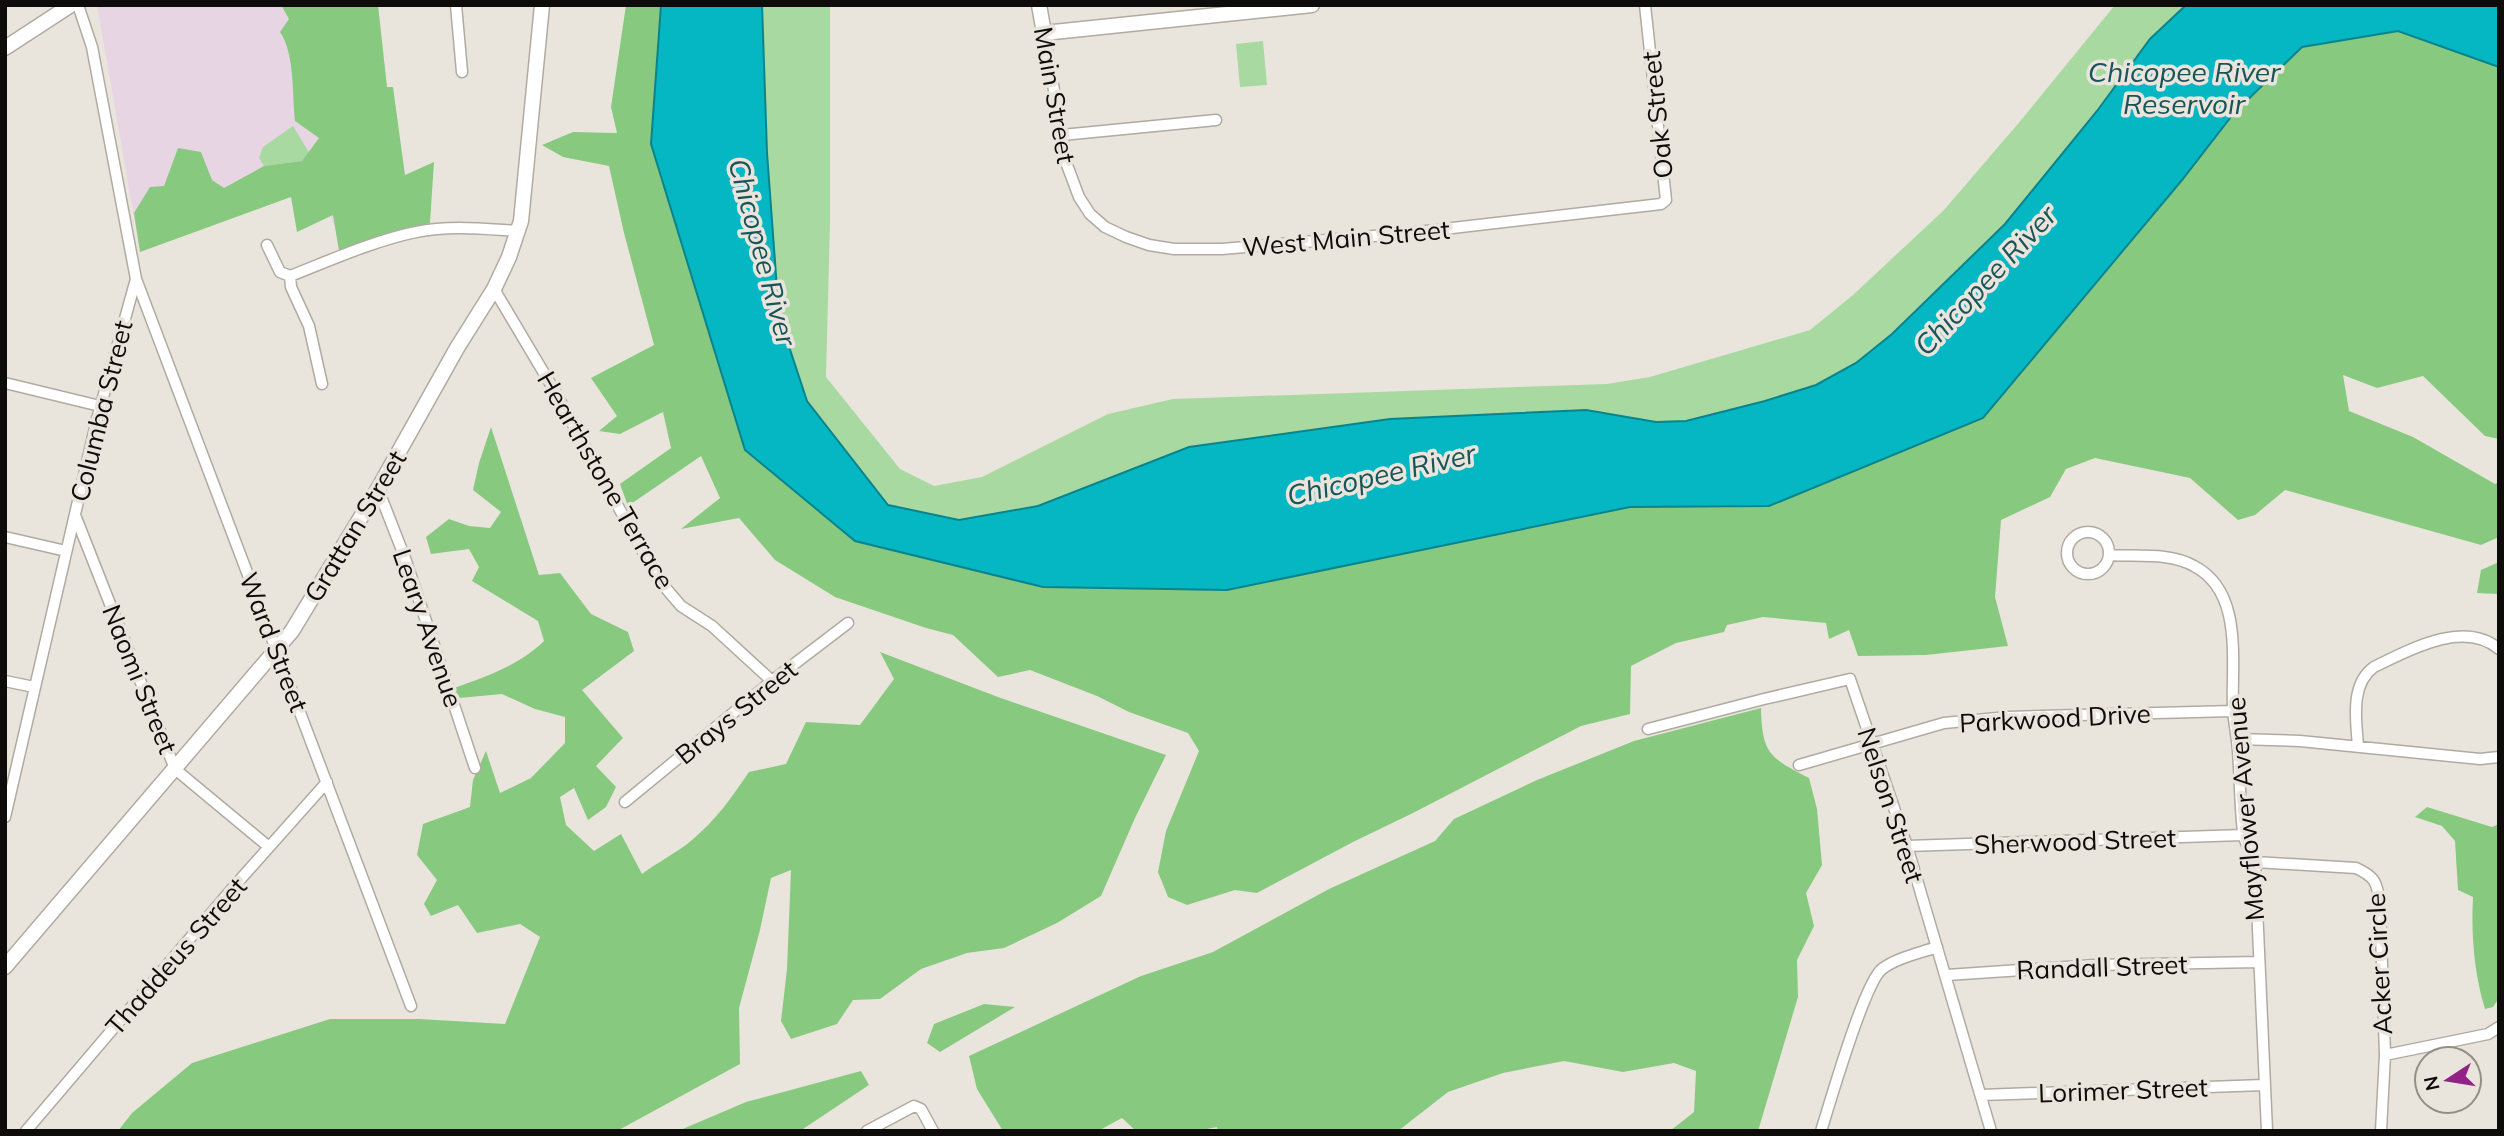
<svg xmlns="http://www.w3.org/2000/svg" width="2504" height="1136" font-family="Mulish,sans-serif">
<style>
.education{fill:#e8d5e4}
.green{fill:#a8d9a1}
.forest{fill:#88c980}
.water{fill:#05b7c3;stroke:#08848c;stroke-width:2}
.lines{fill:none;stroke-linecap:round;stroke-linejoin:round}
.minor-casing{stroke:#b0aaa2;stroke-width:13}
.major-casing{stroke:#b0aaa2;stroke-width:17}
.minor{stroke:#fff;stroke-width:10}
.major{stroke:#fff;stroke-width:14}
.labels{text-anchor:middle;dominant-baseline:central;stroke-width:7;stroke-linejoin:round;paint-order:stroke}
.street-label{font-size:26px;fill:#0e0c0a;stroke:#eae5dc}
.water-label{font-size:28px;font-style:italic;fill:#185459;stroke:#eae5dc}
</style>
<rect width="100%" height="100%" fill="#eae5dc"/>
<!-- education -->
<path class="education" d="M 97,5 L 378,5 L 387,87 L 393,87 L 342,246 L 318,185 L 140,252 Z"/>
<!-- green -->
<path class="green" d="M 762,5 L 830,5 L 830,222 L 826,377 L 900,469 L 934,486 L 982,477 L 1108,414 L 1173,399 L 1607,384 L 1650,377 L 1810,330 L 1853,295 L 1944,210 L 2022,119 L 2115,5 L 2186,5 L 2150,39 L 2097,111 L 2005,224 L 1892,334 L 1856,363 L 1816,385 L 1765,401 L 1686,421 L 1656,422 L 1585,410 L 1390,419 L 1189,447 L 1038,506 L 959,520 L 888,505 L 807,401 L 779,316 L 767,153 Z
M 1263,41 L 1267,85 L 1240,87 L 1236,44 Z
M 293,126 L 310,154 L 302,161 L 264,166 L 259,158 L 263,147 Z"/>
<!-- forest -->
<path class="forest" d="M 281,5 L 378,5 L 387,87 L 393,87 L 405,175 L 434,162 L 430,223 L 339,251 L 333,215 L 297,232 L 291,197 L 140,252 L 134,213 L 150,187 L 164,186 L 178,148 L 201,152 L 212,180 L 224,188 L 264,166 L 302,161 L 319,138 L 295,121 C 292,94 295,54 280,32 L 289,19 Z
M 626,5 L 661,5 L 651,144 L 855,541 L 1227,590 L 1630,507 L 1769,506 L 2234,113 L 2302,47 L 2398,31 L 2499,67 L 2499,439 L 2485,436 L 2423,376 L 2377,388 L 2343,375 L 2349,411 L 2413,437 L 2495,484 L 2499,482 L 2499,537 L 2481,545 L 2285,490 L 2255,515 L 2238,520 L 2190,478 L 2095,458 L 2066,469 L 2050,497 L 2001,520 L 1995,597 L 2008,646 L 1926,655 L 1858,656 L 1849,630 L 1829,639 L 1826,623 L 1763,617 L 1727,625 L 1724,632 L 1676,643 L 1631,666 L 1630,714 L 1581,726 L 1413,813 L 1353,842 L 1257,893 L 1235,890 L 1187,905 L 1168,897 L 1158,872 L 1166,831 L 1199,751 L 1188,733 L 1129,712 L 1097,696 L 1030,670 L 998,677 L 953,635 L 926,628 L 835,597 L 775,560 L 739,518 L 681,529 L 720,498 L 701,456 L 628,506 L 620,484 L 671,448 L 663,412 L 620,434 L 599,431 L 617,416 L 591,378 L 654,345 L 624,233 L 609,166 L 563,157 L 542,145 L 573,132 L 617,133 L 611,107 Z
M 491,427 L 539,575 L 560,573 L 591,614 L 628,632 L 634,651 L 582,690 L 623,738 L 596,766 L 616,787 L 606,807 L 588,820 L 574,788 L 560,797 L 566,825 L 594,851 L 621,834 L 642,874 C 658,862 678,852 692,840 C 716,820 732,797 749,772 L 786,764 L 806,722 L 860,725 L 894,679 L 880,652 L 998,697 L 1166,755 L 1135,818 L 1101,896 L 1057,923 L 1004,948 L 967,953 L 921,969 L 880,999 L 853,1000 L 837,1024 L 791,1039 L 781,1021 L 787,969 L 791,870 L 771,878 L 760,930 L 739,1008 L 740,1064 L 617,1131 L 118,1131 L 132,1113 L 192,1063 L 330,1019 L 419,1019 L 505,1024 L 540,937 L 520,924 L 477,933 L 458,905 L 431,916 L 424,904 L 437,880 L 417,855 L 423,824 L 470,807 L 473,780 L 486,751 L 500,793 L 531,778 L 565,743 L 565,717 L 535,709 L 502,694 L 459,698 L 454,688 C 487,676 518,666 544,641 L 538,621 L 472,581 L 479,567 L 469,549 L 431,554 L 426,537 L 449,519 L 469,526 L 490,528 L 501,512 L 473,490 L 479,463 Z
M 2499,562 L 2499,594 L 2477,593 L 2481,570 Z
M 1761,708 C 1762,754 1770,758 1809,778 L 1817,809 L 1822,865 L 1806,893 L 1814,926 L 1797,960 L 1798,997 L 1758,1131 L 1670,1131 L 1694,1112 L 1696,1071 L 1674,1063 L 1623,1072 L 1564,1061 L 1503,1073 L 1448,1092 L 1398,1131 L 1218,1131 L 1217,1127 L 1197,1131 L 1136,1131 L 1122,1118 L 1098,1131 L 1003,1131 L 977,1089 L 969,1056 L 1141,976 L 1213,952 L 1329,889 L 1435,841 L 1454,819 L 1537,780 L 1634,741 Z
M 2427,807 L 2492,827 L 2499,824 L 2499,998 L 2493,1007 L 2485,1009 C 2474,973 2471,934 2473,897 L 2458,890 L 2455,841 L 2442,826 L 2415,817 Z
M 984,1004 L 1015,1007 L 940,1052 L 927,1043 L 934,1024 Z
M 861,1071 L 869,1085 L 800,1131 L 678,1131 L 746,1102 Z"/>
<!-- water -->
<path class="water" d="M 661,5 L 762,5 L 767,153 L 779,316 L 807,401 L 888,505 L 959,520 L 1038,506 L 1189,447 L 1390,419 L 1586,410 L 1656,422 L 1686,421 L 1765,401 L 1816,385 L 1856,363 L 1892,334 L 2005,224 L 2097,111 L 2150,39 L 2186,5 L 2499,5 L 2499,67 L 2398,31 L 2302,47 L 2234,113 L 2182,180 L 1983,418 L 1769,506 L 1630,507 L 1227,590 L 1043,587 L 855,541 L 745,450 L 651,144 Z"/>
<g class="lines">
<defs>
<path id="minor" d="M 456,5 L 462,72
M 1044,33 L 1067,165 L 1079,197 L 1090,214 L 1105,227 L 1126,237 L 1149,245 L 1174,249 L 1222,249 L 1409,233 L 1661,204 L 1666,200 L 1645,5
M 1062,135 L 1216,120
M 267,245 L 280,272 L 290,276 L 291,287 L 309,326 L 322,384
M 290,276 C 331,260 373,241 416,232 C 450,225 485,229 518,231
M 136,279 L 411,1006
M 494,289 L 554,390 L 658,579 L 681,606 L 712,626 L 772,681
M 5,383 L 100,406
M 378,489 L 405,558 L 475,768
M 75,515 L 175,769 L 269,847
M2067 553a21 21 0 1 1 42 0a21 21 0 1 1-42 0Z
M 5,537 L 66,551
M 2109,555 C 2137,557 2169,552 2194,566 C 2244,592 2231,662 2233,709 C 2234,723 2237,737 2238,751 C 2240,778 2240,806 2243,832 C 2244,842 2251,853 2255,862 L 2267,1131
M 5,681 L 34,687
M 1648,729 L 1764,699 L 1850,679 L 1907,846 L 1991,1131
M 2237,739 L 2300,741 L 2480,759 L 2499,757
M 2358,746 C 2356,720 2350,684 2374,667 C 2409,650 2464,619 2499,649
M 1799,765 L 1944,723 L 2008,717 L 2233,711
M 625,802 L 772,681 L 848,623
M 5,817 L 97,419 L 136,279 L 92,47 L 78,5
M 1907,846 L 2243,835
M 2255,862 L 2356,868 C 2376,877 2377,883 2380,904 L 2385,1055 L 2381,1131
M 1947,975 L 2095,965 L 2258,962
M 2385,1055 L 2488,1034 L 2499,1027
M 1981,1095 L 2264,1085
M 26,1131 L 237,883 L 327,782
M 867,1131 L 914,1106 L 921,1109 L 933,1131
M 1821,1131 C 1830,1103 1864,983 1882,969 C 1896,958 1920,953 1937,947"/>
<path id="major" d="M 1039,5 L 1044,33 L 1312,5
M 5,48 L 71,5
M 5,967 L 292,631 L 378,489 L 457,348 L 494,289 L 509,257 L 521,221 L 542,5"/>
</defs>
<!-- minor casing -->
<use href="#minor" class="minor-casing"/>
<!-- major casing -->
<use href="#major" class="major-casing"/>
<!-- minor -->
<use href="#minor" class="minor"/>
<!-- major -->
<use href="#major" class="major"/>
</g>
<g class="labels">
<!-- street labels -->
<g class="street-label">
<text transform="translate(1055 95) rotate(80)">Main Street</text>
<text transform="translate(1657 115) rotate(-96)">Oak Street</text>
<text transform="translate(1346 238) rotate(-5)">West Main Street</text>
<text transform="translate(101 411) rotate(-76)">Columba Street</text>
<text transform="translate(606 480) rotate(60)">Hearthstone Terrace</text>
<text transform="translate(355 526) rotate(-59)">Grattan Street</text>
<text transform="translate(428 628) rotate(71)">Leary Avenue</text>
<text transform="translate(274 642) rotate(69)">Ward Street</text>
<text transform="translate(140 679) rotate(68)">Naomi Street</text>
<text transform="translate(736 712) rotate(-39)">Brays Street</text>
<text transform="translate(2055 718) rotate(-3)">Parkwood Drive</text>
<text transform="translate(1891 805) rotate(72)">Nelson Street</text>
<text transform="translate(2245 809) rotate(-95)">Mayflower Avenue</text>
<text transform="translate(2075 841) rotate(-2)">Sherwood Street</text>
<text transform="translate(176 956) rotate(-49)">Thaddeus Street</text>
<text transform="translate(2379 964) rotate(-93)">Acker Circle</text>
<text transform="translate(2102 967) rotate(-2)">Randall Street</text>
<text transform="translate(2123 1090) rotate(-2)">Lorimer Street</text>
</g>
<!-- water labels -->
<g class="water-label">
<text x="2184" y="71">Chicopee River<tspan x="2184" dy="32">Reservoir</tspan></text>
<text transform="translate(763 252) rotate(75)">Chicopee River</text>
<text transform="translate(1985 280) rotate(-47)">Chicopee River</text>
<text transform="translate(1381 474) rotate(-13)">Chicopee River</text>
</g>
</g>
<!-- border -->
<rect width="2504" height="1136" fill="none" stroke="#0e0c0a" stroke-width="14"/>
<!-- north arrow -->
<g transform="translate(2448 1080) rotate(258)"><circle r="33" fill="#eae5dc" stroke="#928e88" stroke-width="2"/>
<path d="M0-5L12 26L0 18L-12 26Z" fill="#902385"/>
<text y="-10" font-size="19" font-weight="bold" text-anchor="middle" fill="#0e0c0a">N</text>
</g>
</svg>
